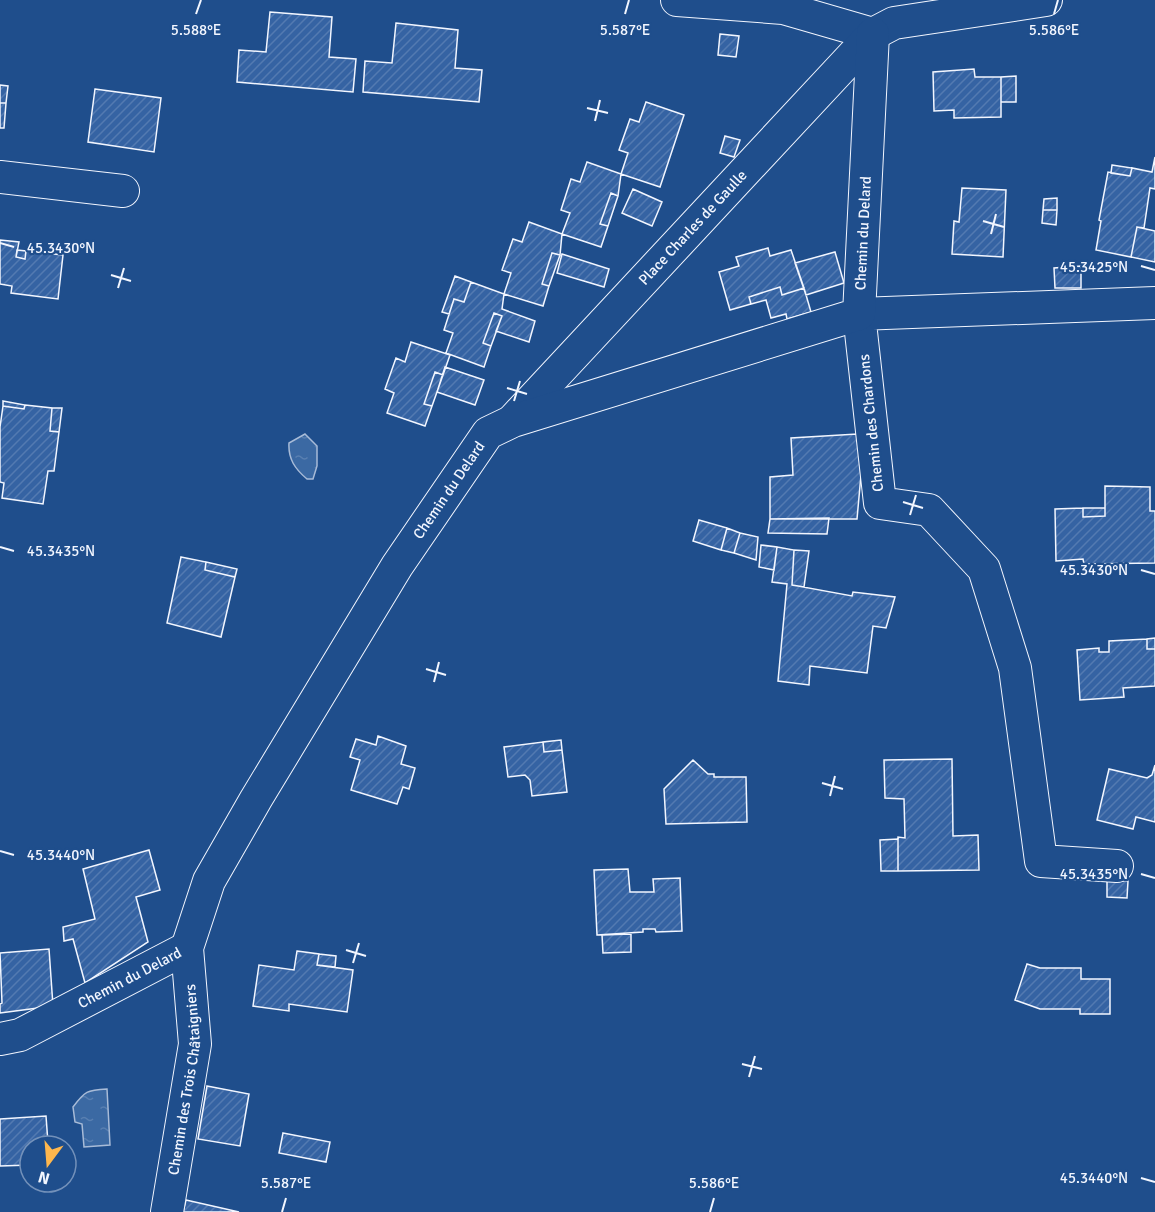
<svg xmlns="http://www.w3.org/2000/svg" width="1155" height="1212" font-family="Signika,sans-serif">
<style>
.water{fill:url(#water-ripples);stroke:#a8bbd7;stroke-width:1.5}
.building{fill:url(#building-hatch);stroke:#f2f6ff;stroke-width:1.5}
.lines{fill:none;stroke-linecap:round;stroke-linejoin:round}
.minor-casing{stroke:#f2f6ff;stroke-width:34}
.minor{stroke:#1f4e8c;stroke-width:32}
.ticks{fill:none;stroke:#f2f6ff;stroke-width:2}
.labels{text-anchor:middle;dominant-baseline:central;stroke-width:4.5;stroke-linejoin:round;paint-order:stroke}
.street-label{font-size:15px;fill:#f2f6ff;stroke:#1f4e8c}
.ticks-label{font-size:15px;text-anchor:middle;fill:#f2f6ff;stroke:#1f4e8c;stroke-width:4.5;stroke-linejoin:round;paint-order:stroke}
</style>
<defs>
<pattern id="water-ripples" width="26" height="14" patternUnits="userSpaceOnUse" patternTransform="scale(1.5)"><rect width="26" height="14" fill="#3b69a3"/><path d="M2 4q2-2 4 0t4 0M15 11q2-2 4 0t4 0" fill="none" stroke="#587fb1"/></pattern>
<pattern id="building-hatch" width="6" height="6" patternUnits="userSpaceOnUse" patternTransform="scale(1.5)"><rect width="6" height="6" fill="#3563a3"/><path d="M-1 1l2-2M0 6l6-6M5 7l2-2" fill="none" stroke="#537ab1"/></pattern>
</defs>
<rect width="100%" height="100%" fill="#1f4e8c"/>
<!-- water -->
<path class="water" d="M 305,434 L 317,446 L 317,466 L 313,479 L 307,479 C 295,469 288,459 289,443 Z
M 107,1089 L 110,1145 L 84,1147 L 82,1124 L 75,1122 L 73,1107 C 85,1091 87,1090 107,1089 Z"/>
<!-- building -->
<path class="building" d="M 270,12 L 332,17 L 329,57 L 356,59 L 353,92 L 237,82 L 239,50 L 266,52 Z
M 396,23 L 458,30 L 455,68 L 482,70 L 479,102 L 363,92 L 365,61 L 392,63 Z
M 720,34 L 739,36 L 736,57 L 718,55 Z
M 974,69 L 975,77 L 1001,77 L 1001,117 L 954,118 L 954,110 L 934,111 L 933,72 Z
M 1016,76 L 1016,102 L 1001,102 L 1001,77 Z
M 0,85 L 8,86 L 6,103 L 0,103 Z
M 95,89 L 161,98 L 154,152 L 88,142 Z
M 646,102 L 684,115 L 660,187 L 621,174 L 628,153 L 619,150 L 630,119 L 639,122 Z
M 0,103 L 6,103 L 4,128 L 0,128 Z
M 725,136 L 740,140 L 734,157 L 720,153 Z
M 1155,157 L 1155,189 L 1150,188 L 1144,228 L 1137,227 L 1131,257 L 1096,250 L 1101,221 L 1099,220 L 1108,172 L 1130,176 L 1132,168 L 1152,172 Z
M 587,162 L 621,174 L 618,196 L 611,193 L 600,224 L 608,226 L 601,247 L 562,234 L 570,213 L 561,210 L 571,179 L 580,182 Z
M 1112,165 L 1132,168 L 1130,176 L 1111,173 Z
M 962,188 L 1006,190 L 1003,257 L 952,254 L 954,221 L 959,222 Z
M 633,189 L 662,202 L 652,226 L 622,213 Z
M 611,193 L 618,196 L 608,226 L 600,224 Z
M 1057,198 L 1057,210 L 1043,210 L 1044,199 Z
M 1043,210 L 1057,210 L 1056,225 L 1042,223 Z
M 529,222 L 562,234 L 560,255 L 552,253 L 542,284 L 549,286 L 543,306 L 504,294 L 511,273 L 502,270 L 513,239 L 522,242 Z
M 1137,227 L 1155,231 L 1155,262 L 1131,257 Z
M 0,240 L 19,242 L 16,257 L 25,259 L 26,251 L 63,255 L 58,299 L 11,293 L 12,286 L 0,284 Z
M 768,248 L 770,256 L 791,250 L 804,288 L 782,295 L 780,287 L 749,297 L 751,304 L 730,310 L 719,272 L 739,266 L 736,257 Z
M 17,250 L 26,251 L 25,259 L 16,257 Z
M 835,252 L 844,283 L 806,295 L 795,263 Z
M 552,253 L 560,255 L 549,286 L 542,284 Z
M 562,254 L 609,269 L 604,287 L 557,273 Z
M 1081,266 L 1081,288 L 1055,288 L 1054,268 Z
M 455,276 L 471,282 L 464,302 L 454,299 L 449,314 L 442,312 Z
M 471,282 L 504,294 L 502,309 L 535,321 L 529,342 L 496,331 L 502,316 L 494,313 L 483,343 L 491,346 L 484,367 L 446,353 L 453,333 L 444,330 L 454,299 L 464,302 Z
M 780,287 L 782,295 L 804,288 L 811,312 L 787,319 L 786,314 L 771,318 L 766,300 L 751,304 L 749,297 Z
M 494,313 L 502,316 L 491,346 L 483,343 Z
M 411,342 L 450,355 L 443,375 L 435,372 L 424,404 L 432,406 L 425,426 L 387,413 L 394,393 L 385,389 L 396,358 L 405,362 Z
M 445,367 L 484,380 L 475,405 L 437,392 Z
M 435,372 L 443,375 L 432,406 L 424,404 Z
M 3,401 L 25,405 L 24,409 L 3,406 Z
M 25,405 L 52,408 L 50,431 L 59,432 L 54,471 L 48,471 L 43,504 L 2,498 L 4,483 L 0,482 L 0,427 L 3,406 L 24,409 Z
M 52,408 L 62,408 L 59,432 L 50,431 Z
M 857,434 L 861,475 L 857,519 L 770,519 L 770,477 L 793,475 L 791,438 Z
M 1105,486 L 1150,487 L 1150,511 L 1155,511 L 1155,563 L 1084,564 L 1083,559 L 1056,561 L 1055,509 L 1083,508 L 1083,517 L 1105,516 Z
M 1083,508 L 1105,508 L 1105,516 L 1083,517 Z
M 829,518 L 827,534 L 768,533 L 770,519 Z
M 699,520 L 727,528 L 721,550 L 693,541 Z
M 727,528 L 740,533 L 734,553 L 721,550 Z
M 740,533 L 758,537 L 756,560 L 734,553 Z
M 761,545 L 777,547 L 774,570 L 759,567 Z
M 777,547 L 794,550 L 792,585 L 852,596 L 853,592 L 895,597 L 886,628 L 873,626 L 867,673 L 810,666 L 809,685 L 778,681 L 787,584 L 772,582 Z
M 794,550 L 809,551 L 804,587 L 792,585 Z
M 181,557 L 206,562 L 205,570 L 235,577 L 221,637 L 167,623 Z
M 206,562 L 237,569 L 235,577 L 205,570 Z
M 1155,638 L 1155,649 L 1147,649 L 1147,639 Z
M 1147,639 L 1147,649 L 1155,649 L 1155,686 L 1123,688 L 1124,697 L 1080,700 L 1077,650 L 1099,648 L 1099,652 L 1109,652 L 1109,641 Z
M 378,736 L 406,746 L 401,764 L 415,768 L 409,789 L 403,787 L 397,804 L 351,790 L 360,760 L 350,757 L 356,739 L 376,745 Z
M 561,740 L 562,750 L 544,752 L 543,742 Z
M 543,742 L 544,752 L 562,750 L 567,792 L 532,796 L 530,780 L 525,775 L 508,777 L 504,747 Z
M 952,759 L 953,836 L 978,835 L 979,870 L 898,871 L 898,837 L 905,838 L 904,799 L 885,798 L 884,760 Z
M 693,760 L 708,774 L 714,774 L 714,777 L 746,777 L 747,822 L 666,824 L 664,789 Z
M 1155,765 L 1155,822 L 1136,817 L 1133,829 L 1097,820 L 1109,769 L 1147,778 L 1152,775 Z
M 898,839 L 898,871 L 881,871 L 880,840 Z
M 149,850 L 160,890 L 136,897 L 148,942 L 85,983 L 73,939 L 64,941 L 63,927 L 95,919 L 83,869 Z
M 628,869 L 630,892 L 654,892 L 653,879 L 680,878 L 682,931 L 656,932 L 655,929 L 643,929 L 643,932 L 597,935 L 594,870 Z
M 1107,880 L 1128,881 L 1127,898 L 1107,897 Z
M 631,934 L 631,952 L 603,953 L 602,935 Z
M 49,949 L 53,1006 L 0,1013 L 0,1004 L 2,1003 L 0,953 Z
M 297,951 L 319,954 L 317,965 L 353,970 L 347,1012 L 289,1004 L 289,1011 L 253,1006 L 259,965 L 294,970 Z
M 319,954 L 336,956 L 335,967 L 317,965 Z
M 1027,964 L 1040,968 L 1081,968 L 1081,979 L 1110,979 L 1110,1014 L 1080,1014 L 1080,1009 L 1040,1009 L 1015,1000 Z
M 207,1086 L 249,1094 L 240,1146 L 198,1139 Z
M 46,1116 L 48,1143 L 41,1143 L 41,1146 L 30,1146 L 30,1165 L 0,1166 L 0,1119 Z
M 283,1133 L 330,1142 L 326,1162 L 279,1153 Z
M 186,1200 L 239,1212 L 183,1212 Z"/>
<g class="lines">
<defs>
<g id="minor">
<path d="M 677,0 L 783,8 L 873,34"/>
<path d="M 0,177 L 123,191"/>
<path id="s1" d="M 514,419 L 873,34 L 894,23 L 1046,0"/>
<path d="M 1117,866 L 1041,861 L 1015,668 L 984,569 L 929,510 L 880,503 L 859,314 L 1155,303"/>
<path id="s2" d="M 0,1039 L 20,1035 L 187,948"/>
<path id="s3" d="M 167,1212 L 195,1044 L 187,948 L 209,881 L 256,799 L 397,566 L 488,433 L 513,421 L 859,314 L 873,34"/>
</g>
</defs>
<!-- minor casing -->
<use href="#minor" class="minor-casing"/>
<!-- minor -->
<use href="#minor" class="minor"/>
</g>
<!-- ticks -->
<path class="ticks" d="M 196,14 L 201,0M 625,14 L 629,0M 1054,14 L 1058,0M 587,108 L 608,113M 595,121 L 600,100M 983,221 L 1004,227M 991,234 L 996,214M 0,243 L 14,247M 1141,266 L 1155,270M 111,275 L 131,281M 118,288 L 124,268M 507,388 L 527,394M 514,401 L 520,381M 903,502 L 923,508M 910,515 L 916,495M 0,547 L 14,551M 1141,570 L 1155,574M 426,669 L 446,675M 434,682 L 439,662M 822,783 L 843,789M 830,796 L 835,776M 0,851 L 14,855M 1141,874 L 1155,878M 346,950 L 366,956M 353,963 L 359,943M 742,1064 L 762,1069M 749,1077 L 755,1056M 1141,1178 L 1155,1182M 282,1212 L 286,1198M 710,1212 L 714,1198"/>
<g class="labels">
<!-- street labels -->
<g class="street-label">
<text stroke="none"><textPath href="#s1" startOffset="262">Place Charles de Gaulle</textPath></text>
<text stroke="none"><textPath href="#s3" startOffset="1336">Chemin du Delard</textPath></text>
<text transform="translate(871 423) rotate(-96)">Chemin des Chardons</text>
<text stroke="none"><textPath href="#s3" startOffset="796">Chemin du Delard</textPath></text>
<text stroke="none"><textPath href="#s2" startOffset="144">Chemin du Delard</textPath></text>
<text stroke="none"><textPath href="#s3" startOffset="134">Chemin des Trois Châtaigniers</textPath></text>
</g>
</g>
<g class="ticks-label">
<text x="196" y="35">5.588°E</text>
<text x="625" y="35">5.587°E</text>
<text x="1054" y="35">5.586°E</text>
<text x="61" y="253">45.3430°N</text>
<text x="1094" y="272">45.3425°N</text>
<text x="61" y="556">45.3435°N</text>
<text x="1094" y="575">45.3430°N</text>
<text x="61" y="860">45.3440°N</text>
<text x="1094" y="879">45.3435°N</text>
<text x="1094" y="1183">45.3440°N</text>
<text x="286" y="1188">5.587°E</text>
<text x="714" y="1188">5.586°E</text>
</g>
<!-- north arrow -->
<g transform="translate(48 1164) rotate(196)"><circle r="28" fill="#1f4e8c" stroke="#7391ba" stroke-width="1.5"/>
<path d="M0-4.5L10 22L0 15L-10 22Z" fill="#ffb74d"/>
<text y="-9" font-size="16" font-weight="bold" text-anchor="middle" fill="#f2f6ff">N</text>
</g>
</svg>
